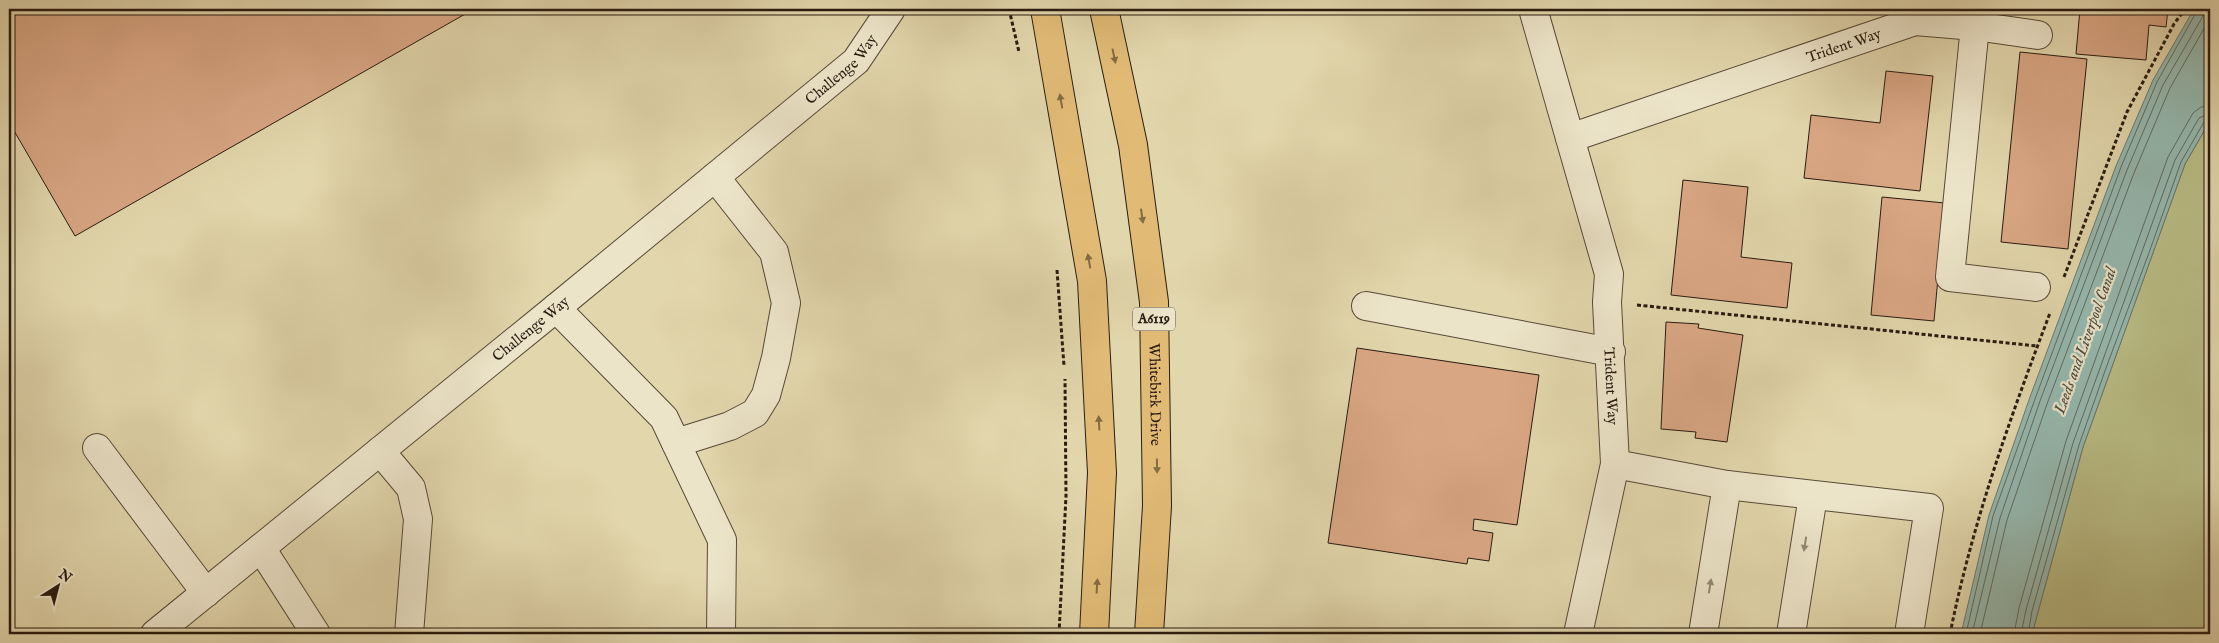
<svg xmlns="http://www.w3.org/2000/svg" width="2219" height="643" font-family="'IM FELL English',serif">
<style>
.green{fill:#b9bc85;stroke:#716c4b}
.water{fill:#95b8af;stroke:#6a7970}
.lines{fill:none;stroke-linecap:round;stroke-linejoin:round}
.shore{stroke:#5f6a60;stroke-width:1}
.building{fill:#d9a684;stroke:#291b11}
.minor-casing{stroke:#574a38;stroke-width:30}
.highway-casing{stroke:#291b11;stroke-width:30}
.path{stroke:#291b11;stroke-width:3;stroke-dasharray:4 2.5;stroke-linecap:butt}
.minor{stroke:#ece4c9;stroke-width:28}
.highway{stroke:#e1bb76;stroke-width:28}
.oneway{fill:#856b44}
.oneway2{fill:#948a76}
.labels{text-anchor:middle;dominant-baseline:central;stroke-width:4.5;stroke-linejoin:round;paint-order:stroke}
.shield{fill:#ece4c9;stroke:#645748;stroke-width:1}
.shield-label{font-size:14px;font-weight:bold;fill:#291b11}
.street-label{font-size:15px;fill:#291b11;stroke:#ece4c9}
.water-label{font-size:16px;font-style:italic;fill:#494a40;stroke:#ece4c9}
</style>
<rect width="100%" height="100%" fill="#e2d6ac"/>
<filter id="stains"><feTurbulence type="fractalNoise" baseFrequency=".004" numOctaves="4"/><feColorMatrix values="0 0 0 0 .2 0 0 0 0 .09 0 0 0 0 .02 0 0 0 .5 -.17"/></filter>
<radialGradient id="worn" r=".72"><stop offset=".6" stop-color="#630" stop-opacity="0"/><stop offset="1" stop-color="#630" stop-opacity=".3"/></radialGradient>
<!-- green -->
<path class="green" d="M 2210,121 L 2210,634 L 2032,634 L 2083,447 L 2185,164 Z"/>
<!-- water -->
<path class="water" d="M 2194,9 L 2210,9 L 2210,121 L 2185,164 L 2083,447 L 2032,634 L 1961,634 L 1989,515 L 2030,397 L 2116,166 L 2153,80 Z"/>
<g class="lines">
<!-- shore -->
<path class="shore" d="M 1966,634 L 1993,516 L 2035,399 L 2121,167 L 2157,82 L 2198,9
M 1972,634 L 2000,518 L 2040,401 L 2127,170 L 2163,85 L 2203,16 L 2204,9
M 1980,634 L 2007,520 L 2047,404 L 2134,173 L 2170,88 L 2210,18
M 2014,634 L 2019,608 L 2066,441 L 2168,157 L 2193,113 L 2201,107 L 2210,106
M 2021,634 L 2026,610 L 2073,443 L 2175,160 L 2199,118 L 2210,113
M 2028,634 L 2032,611 L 2079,445 L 2106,368 L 2150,250 L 2181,162 L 2204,122 L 2210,119"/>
</g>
<!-- building -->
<path class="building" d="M 9,9 L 474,9 L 75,236 L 9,122 Z
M 2080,9 L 2168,9 L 2166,27 L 2149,25 L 2146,60 L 2076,54 Z
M 2020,52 L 2087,59 L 2068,249 L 2001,242 Z
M 1886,71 L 1933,76 L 1920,191 L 1804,178 L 1811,115 L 1880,123 Z
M 1683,180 L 1748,187 L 1741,257 L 1792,263 L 1787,308 L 1671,295 Z
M 1882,197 L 1945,203 L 1934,321 L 1871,315 Z
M 1666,322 L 1699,324 L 1698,328 L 1743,335 L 1727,442 L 1695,438 L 1696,432 L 1661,429 Z
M 1357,348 L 1539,375 L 1517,525 L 1474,519 L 1473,530 L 1493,533 L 1489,561 L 1468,558 L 1467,564 L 1328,543 Z"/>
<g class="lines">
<defs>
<g id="minor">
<path id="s1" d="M 1533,9 L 1609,274 L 1607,302 L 1615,464 L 1578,634"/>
<path d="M 1975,26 L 1950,277 L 2036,287"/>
<path id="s2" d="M 1570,138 L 1915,21 L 1975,26 L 2038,35"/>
<path d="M 1366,306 L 1611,352"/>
<path d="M 556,308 L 664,418 L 722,540 L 721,634"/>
<path d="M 676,443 L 730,426 L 755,413 L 766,395 L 776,358 L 786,303 L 774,252 L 715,177"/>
<path d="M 97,448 L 206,593"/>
<path d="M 380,451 L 411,488 L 418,519 L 409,634"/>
<path d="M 1615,464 L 1727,485 L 1929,508 L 1909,634"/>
<path d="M 261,548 L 316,634"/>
<path id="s3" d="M 155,634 L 556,308 L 856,61 L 891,9"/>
<path d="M 1703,634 L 1727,485"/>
<path d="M 1791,634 L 1813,496"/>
</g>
<g id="highway">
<path d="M 1045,9 L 1092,281 L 1102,473 L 1094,634"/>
<path id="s4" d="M 1104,9 L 1133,145 L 1154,302 L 1157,506 L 1149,634"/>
</g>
</defs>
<!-- minor casing -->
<use href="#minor" class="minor-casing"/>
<!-- highway casing -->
<use href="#highway" class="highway-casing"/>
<!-- path -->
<path class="path" d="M 1009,9 L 1019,52
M 1057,270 L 1064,366
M 2064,277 L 2127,112 L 2174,24 L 2185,9
M 1637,305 L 2037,346
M 1059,634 L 1066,496 L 1065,379
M 1950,634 C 1972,524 2010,418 2050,313"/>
<!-- minor -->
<use href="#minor" class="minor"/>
<!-- highway -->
<use href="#highway" class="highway"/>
</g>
<!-- one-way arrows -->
<defs><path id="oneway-solid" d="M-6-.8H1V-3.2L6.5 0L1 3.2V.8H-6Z" transform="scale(1.25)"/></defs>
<g class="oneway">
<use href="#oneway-solid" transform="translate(1114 56) rotate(78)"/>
<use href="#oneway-solid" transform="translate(1061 101) rotate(-100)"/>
<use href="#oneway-solid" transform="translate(1142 216) rotate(82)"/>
<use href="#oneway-solid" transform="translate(1089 261) rotate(-100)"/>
<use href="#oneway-solid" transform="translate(1099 423) rotate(-93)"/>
<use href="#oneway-solid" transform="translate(1157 466) rotate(89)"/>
<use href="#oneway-solid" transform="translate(1097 586) rotate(-87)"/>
</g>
<g class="oneway2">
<use href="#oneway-solid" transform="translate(1805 544) rotate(99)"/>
<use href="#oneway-solid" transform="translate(1710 586) rotate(-81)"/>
</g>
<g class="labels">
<!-- shield labels -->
<rect class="shield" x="1133" y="307.5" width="42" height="23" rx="4"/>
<g class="shield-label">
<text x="1154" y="319">A6119</text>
</g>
<!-- street labels -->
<g class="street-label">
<text stroke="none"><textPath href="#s2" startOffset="289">Trident Way</textPath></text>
<text stroke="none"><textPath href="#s3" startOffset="889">Challenge Way</textPath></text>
<text stroke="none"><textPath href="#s3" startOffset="484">Challenge Way</textPath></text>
<text stroke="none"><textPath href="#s1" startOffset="388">Trident Way</textPath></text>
<text stroke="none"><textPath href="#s4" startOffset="390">Whitebirk Drive</textPath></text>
</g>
<!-- water labels -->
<g class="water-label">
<text transform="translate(2086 341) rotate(-70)">Leeds and Liverpool Canal</text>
</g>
</g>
<!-- margin -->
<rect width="2219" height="643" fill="none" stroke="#e2d6ac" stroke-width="30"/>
<rect x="10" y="10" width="2199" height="623" fill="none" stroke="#291b11" stroke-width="2.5"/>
<rect x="15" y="15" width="2189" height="613" fill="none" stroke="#291b11"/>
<!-- north arrow -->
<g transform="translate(58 586) rotate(36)" stroke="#ece4c9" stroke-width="4" paint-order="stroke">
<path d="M0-4L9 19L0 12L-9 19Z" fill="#291b11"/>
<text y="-8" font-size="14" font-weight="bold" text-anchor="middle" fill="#291b11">N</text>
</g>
<rect width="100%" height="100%" filter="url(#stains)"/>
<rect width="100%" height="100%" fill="url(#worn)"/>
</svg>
